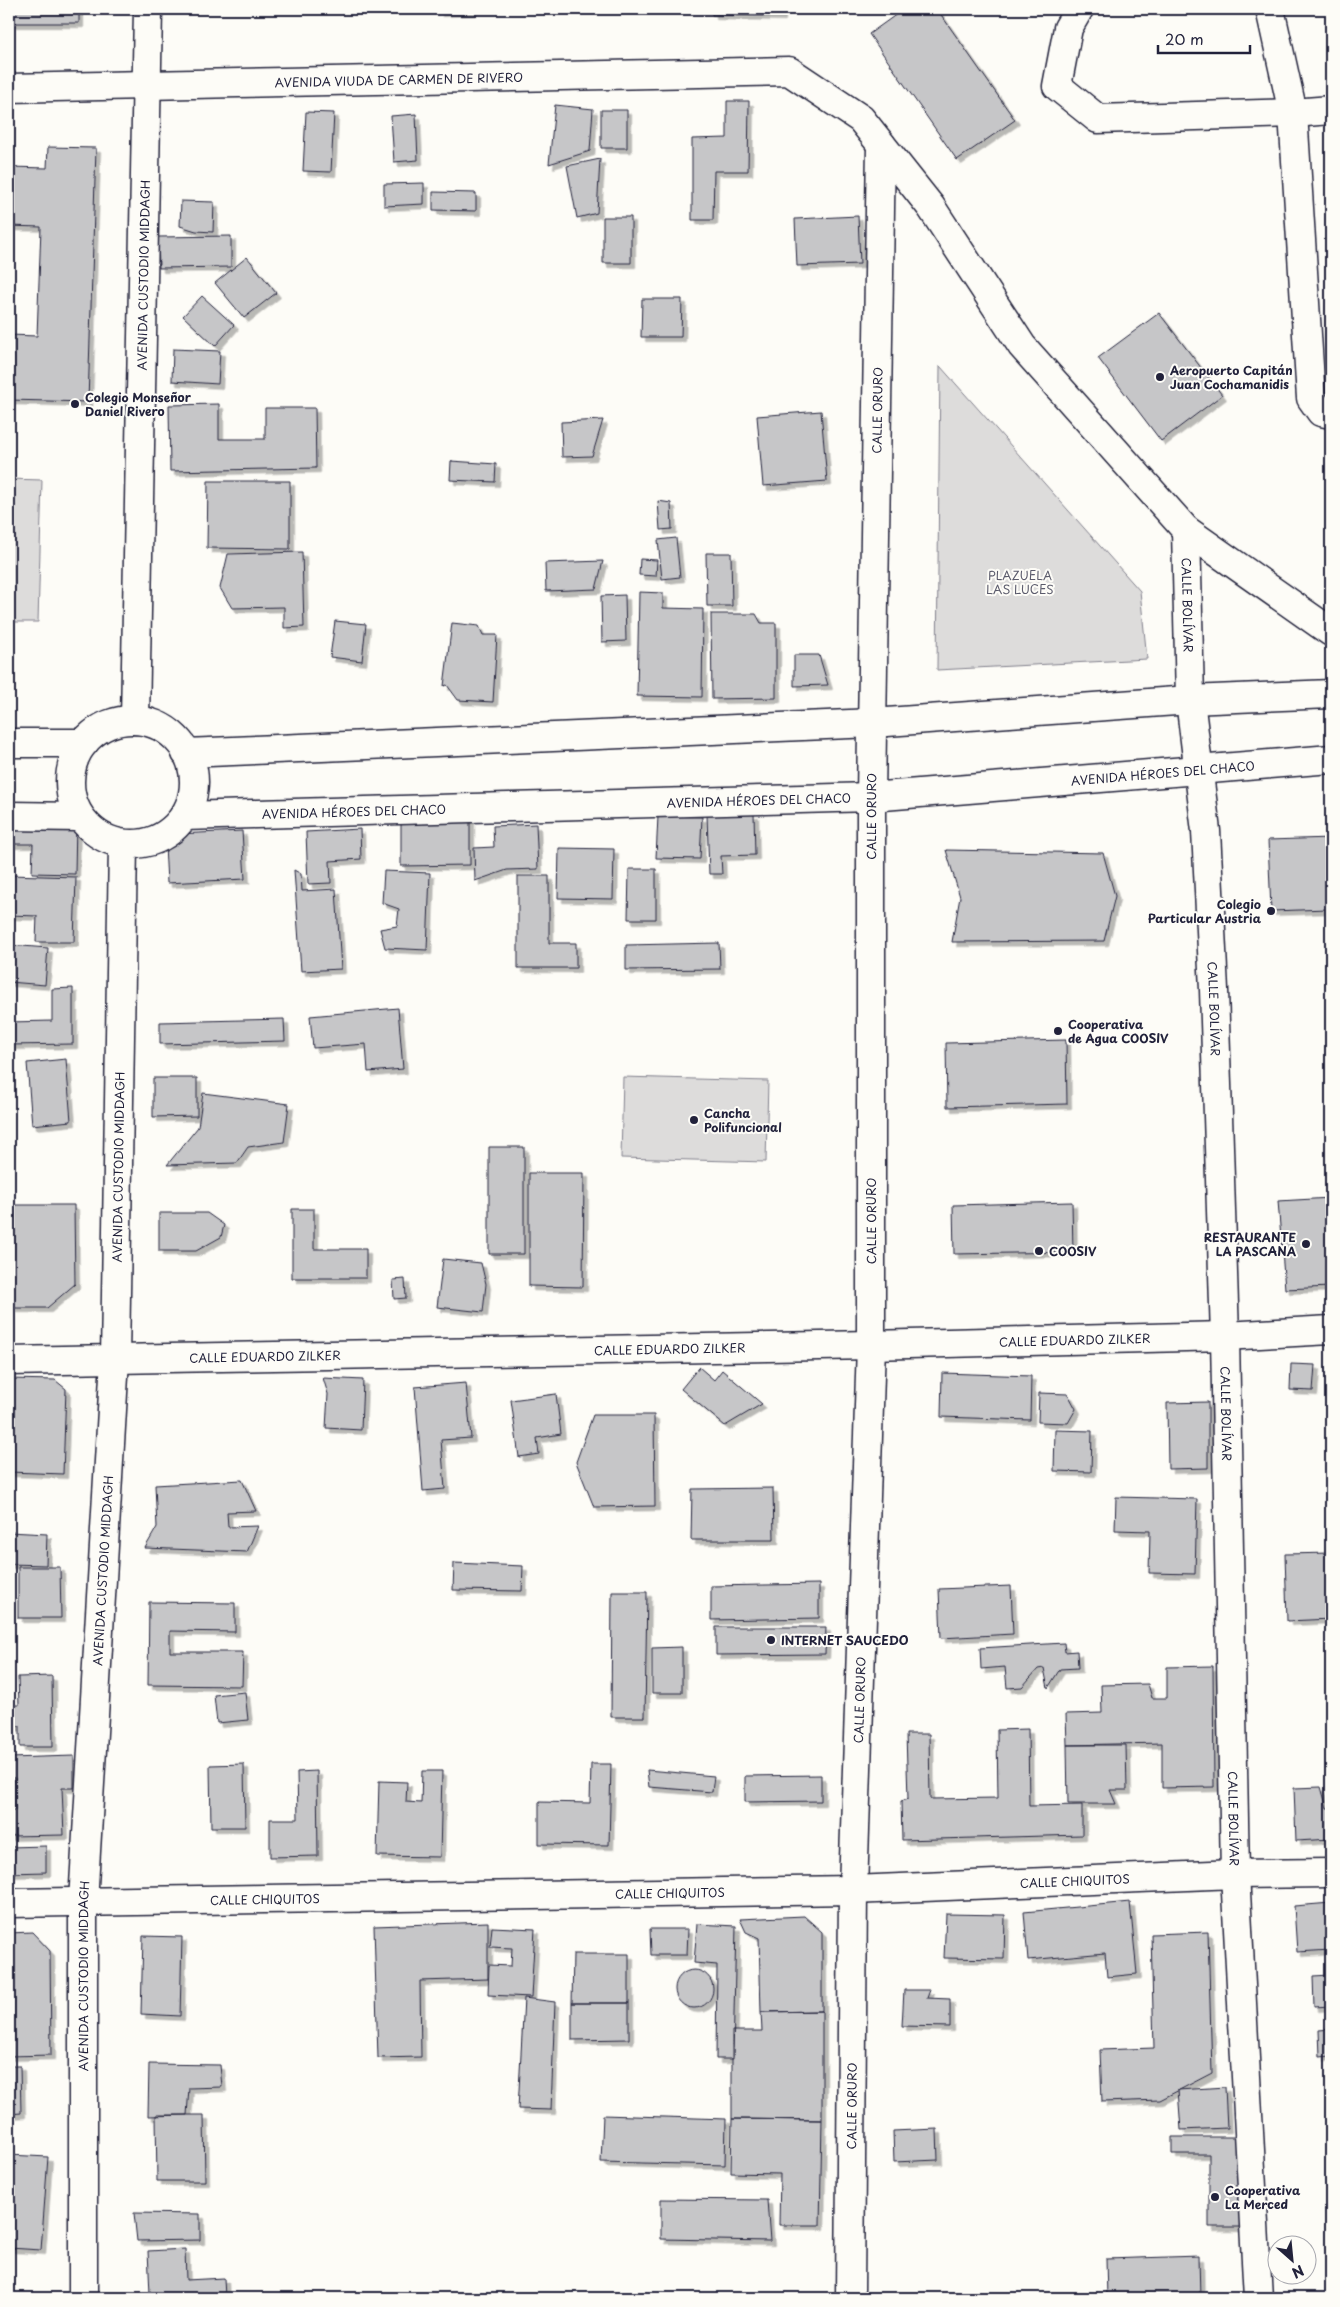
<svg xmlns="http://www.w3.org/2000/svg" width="1340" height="2307" font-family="'Playpen Sans',sans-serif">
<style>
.green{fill:#dddcdb;stroke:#807f8b}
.building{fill:#c6c6c8;stroke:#22223b;filter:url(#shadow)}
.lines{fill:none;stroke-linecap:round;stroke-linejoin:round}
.minor-casing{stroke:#22223b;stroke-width:31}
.tertiary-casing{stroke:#22223b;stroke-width:31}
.minor{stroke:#fdfcf7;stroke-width:28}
.tertiary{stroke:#fdfcf7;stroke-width:28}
.poi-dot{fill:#22223b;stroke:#fdfcf7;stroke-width:2}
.labels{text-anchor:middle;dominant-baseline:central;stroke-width:4;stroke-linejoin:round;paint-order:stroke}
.street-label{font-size:12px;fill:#22223b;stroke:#fdfcf7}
.poi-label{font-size:12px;font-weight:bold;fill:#22223b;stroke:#fdfcf7;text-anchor:start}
.park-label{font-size:12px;fill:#5a5a6b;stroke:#fdfcf7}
</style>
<defs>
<filter id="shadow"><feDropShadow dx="4.5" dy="4.5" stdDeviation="0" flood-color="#0004"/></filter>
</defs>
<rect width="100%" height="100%" fill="#fdfcf7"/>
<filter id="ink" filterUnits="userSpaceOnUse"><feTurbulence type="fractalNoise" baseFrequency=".02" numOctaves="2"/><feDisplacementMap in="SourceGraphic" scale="10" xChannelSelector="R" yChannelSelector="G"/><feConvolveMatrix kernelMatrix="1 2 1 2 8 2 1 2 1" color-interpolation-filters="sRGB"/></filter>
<g filter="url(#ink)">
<!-- green -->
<path class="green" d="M 940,366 L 1140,591 L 1147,659 L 937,670 Z
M 9,479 L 42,480 L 38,622 L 9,622 Z
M 623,1077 L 768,1081 L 766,1162 L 621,1158 Z"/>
<!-- building -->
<path class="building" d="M 9,9 L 79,9 L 79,23 L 9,23 Z
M 438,9 L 472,9 L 472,11 L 438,12 Z
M 712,9 L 781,9 L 781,16 L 712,15 Z
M 904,9 L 937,9 L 1015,120 L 957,160 L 869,34 Z
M 727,101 L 749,101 L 748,171 L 714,171 L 713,220 L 692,220 L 692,139 L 727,138 Z
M 555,105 L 593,109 L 590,151 L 549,164 Z
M 601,110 L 627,110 L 627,148 L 601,148 Z
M 306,112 L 334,113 L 331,172 L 303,171 Z
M 416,114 L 418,160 L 394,162 L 391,116 Z
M 48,147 L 96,148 L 88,402 L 9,400 L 9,335 L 37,336 L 41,227 L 9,226 L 9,167 L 47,168 Z
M 600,159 L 597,213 L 577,218 L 567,166 Z
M 424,183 L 424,204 L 384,206 L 384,184 Z
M 433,192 L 476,193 L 476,211 L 433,210 Z
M 181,201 L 214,202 L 213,232 L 196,231 L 180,226 Z
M 858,216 L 860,264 L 797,266 L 795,219 Z
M 603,217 L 631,217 L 631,263 L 603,263 Z
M 231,236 L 231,267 L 159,268 L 158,237 Z
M 247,257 L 276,293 L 244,318 L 215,283 Z
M 202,296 L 234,325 L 215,346 L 183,316 Z
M 642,299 L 682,299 L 681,337 L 641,337 Z
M 1159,313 L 1222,395 L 1161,441 L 1098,358 Z
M 173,349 L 220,351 L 218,384 L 172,381 Z
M 219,404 L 219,439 L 265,439 L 265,408 L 315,408 L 316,468 L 170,471 L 169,405 Z
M 821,411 L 827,481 L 763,486 L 757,416 Z
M 603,420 L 592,456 L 562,457 L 561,422 Z
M 451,461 L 496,464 L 495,482 L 450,480 Z
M 208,481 L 290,481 L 290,549 L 207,548 Z
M 658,501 L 671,503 L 672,529 L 660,530 Z
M 676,538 L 680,577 L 662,579 L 658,540 Z
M 302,552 L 304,627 L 284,628 L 284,607 L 232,608 L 220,588 L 228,554 Z
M 706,553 L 731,553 L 732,606 L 707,606 Z
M 640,559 L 657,560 L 656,576 L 639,575 Z
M 603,561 L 596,589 L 546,591 L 545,563 Z
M 639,592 L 663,593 L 663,608 L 703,609 L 702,697 L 637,696 Z
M 625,595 L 626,641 L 602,642 L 601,596 Z
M 711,614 L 756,614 L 761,623 L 776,623 L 776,698 L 712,699 Z
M 335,621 L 366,624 L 362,661 L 330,657 Z
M 452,623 L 479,626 L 483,635 L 497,635 L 493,702 L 458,700 L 447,685 L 444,686 Z
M 794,655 L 819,655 L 828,685 L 794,686 Z
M 754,813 L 755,855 L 721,856 L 722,874 L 709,874 L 707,815 Z
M 470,816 L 470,865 L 401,866 L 401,817 Z
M 658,816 L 702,817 L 700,859 L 656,858 Z
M 76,821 L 75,874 L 32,873 L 33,844 L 9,844 L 9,827 Z
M 536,824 L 538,869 L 507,870 L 475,881 L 474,848 L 494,847 L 493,826 Z
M 360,829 L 361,859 L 330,861 L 331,883 L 308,884 L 306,832 Z
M 242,831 L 245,879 L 167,883 L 165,845 L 177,834 Z
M 1331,838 L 1331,992 L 1328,909 L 1271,911 L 1268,840 Z
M 559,848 L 614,849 L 613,899 L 558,898 Z
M 946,850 L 1103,853 L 1115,896 L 1104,941 L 952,942 L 960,897 Z
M 629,869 L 656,869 L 656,919 L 628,919 Z
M 294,870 L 301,874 L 302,891 L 336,889 L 341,969 L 301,971 Z
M 384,871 L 430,873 L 427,950 L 385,948 L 380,929 L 397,926 L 399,909 L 382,903 Z
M 9,875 L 76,877 L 74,942 L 36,942 L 37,916 L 9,915 Z
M 518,876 L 549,876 L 549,943 L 576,943 L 576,968 L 518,968 Z
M 719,943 L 720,969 L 626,970 L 626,945 Z
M 9,945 L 48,948 L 45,985 L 9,982 Z
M 73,988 L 73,1044 L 9,1045 L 9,1022 L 52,1021 L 52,989 Z
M 398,1008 L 403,1069 L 368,1072 L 366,1044 L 313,1048 L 310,1016 Z
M 284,1019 L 285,1041 L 160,1044 L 160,1022 Z
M 1066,1040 L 1067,1104 L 947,1107 L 946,1043 Z
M 66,1059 L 71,1121 L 32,1125 L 27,1063 Z
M 153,1078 L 197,1078 L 197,1116 L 153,1117 Z
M 203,1093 L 289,1104 L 284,1142 L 248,1147 L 237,1163 L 167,1165 L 198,1127 Z
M 489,1147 L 524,1147 L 524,1254 L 489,1254 Z
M 529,1173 L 584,1173 L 583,1287 L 529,1286 Z
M 1331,1198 L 1331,1287 L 1285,1289 L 1278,1201 Z
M 1072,1202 L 1073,1252 L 954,1254 L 953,1205 Z
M 10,1205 L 74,1205 L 75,1284 L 47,1308 L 12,1308 Z
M 292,1209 L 314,1209 L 314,1249 L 366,1249 L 366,1278 L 292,1278 Z
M 159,1213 L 207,1213 L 224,1225 L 221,1237 L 196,1251 L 159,1251 Z
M 443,1259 L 481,1263 L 486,1284 L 483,1312 L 437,1307 Z
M 405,1279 L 406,1298 L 394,1299 L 393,1280 Z
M 1291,1364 L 1315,1365 L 1313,1391 L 1290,1390 Z
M 699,1367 L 714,1380 L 722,1370 L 762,1404 L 725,1426 L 681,1389 Z
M 942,1373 L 1031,1376 L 1030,1420 L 941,1417 Z
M 323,1378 L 363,1380 L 361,1430 L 326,1428 L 328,1394 Z
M 9,1379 L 55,1380 L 66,1389 L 63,1474 L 9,1472 Z
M 466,1383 L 471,1438 L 441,1440 L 445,1489 L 423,1491 L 415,1387 Z
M 1039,1393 L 1068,1394 L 1076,1409 L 1068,1423 L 1038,1422 Z
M 556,1394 L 561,1434 L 537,1438 L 539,1454 L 519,1457 L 511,1400 Z
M 1208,1402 L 1208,1468 L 1168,1469 L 1167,1403 Z
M 593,1415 L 654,1415 L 655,1506 L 594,1507 L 576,1462 Z
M 1055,1430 L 1092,1431 L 1091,1472 L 1054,1471 Z
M 242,1480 L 256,1511 L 227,1512 L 228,1527 L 258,1526 L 247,1552 L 145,1548 L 157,1527 L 155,1485 Z
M 773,1488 L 774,1540 L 691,1540 L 692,1489 Z
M 1116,1497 L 1197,1499 L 1195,1574 L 1149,1573 L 1150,1531 L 1115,1530 Z
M 9,1532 L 47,1534 L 46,1565 L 9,1564 Z
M 1331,1553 L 1331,1619 L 1287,1621 L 1285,1554 Z
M 454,1563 L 523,1566 L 522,1591 L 453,1590 Z
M 18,1567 L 60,1567 L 61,1618 L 18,1618 Z
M 819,1584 L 819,1618 L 711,1620 L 711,1586 Z
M 1011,1586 L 1013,1634 L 941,1638 L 939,1589 Z
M 612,1592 L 647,1592 L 645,1717 L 611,1717 Z
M 149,1602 L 235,1603 L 235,1632 L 170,1631 L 170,1652 L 243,1652 L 242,1686 L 148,1685 Z
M 716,1627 L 826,1627 L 825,1654 L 716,1655 Z
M 1064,1643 L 1065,1652 L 1077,1651 L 1078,1668 L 1060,1669 L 1048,1688 L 1044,1668 L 1038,1669 L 1022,1687 L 1007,1688 L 1005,1667 L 981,1669 L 980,1648 Z
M 682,1647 L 682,1693 L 652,1693 L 652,1648 Z
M 1213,1666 L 1214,1787 L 1162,1788 L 1162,1743 L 1067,1745 L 1066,1714 L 1102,1713 L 1101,1685 L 1148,1684 L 1152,1698 L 1167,1698 L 1167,1667 Z
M 52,1676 L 53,1747 L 20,1747 L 20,1726 L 9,1727 L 9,1705 L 19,1705 L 18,1677 Z
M 245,1692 L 248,1720 L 217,1723 L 214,1695 Z
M 1028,1729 L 1029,1806 L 1082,1805 L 1082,1835 L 902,1840 L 901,1801 L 908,1799 L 906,1734 L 929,1734 L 930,1799 L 998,1798 L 997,1730 Z
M 1067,1745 L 1126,1745 L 1127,1790 L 1110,1790 L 1116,1804 L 1068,1804 Z
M 74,1756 L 74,1788 L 62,1788 L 64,1835 L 9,1836 L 9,1810 L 15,1810 L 15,1778 L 9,1778 L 9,1758 Z
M 244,1764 L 245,1827 L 211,1827 L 210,1765 Z
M 591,1764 L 611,1764 L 609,1845 L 539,1844 L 539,1802 L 590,1803 Z
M 647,1770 L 714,1776 L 712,1792 L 649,1787 Z
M 317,1771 L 318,1856 L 270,1857 L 270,1819 L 298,1819 L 297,1772 Z
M 422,1771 L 442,1771 L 440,1857 L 377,1856 L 379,1781 L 407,1782 L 406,1802 L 421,1803 Z
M 821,1775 L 821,1801 L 745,1802 L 745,1776 Z
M 1321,1787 L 1327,1808 L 1331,1808 L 1331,1839 L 1296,1841 L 1294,1788 Z
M 46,1846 L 46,1872 L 9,1873 L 9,1847 Z
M 1130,1902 L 1137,1974 L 1107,1977 L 1105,1953 L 1028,1960 L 1024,1912 Z
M 1331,1903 L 1331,1950 L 1297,1952 L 1294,1906 Z
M 946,1914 L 1005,1915 L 1004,1959 L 944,1958 Z
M 804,1916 L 822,1932 L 822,2011 L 761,2012 L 759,1938 L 746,1932 L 740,1919 Z
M 488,1922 L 488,1979 L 420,1981 L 421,2057 L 378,2058 L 374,1926 Z
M 697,1924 L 736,1926 L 733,2059 L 716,2059 L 717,1965 L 694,1963 Z
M 492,1927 L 535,1929 L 531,1997 L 488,1995 L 489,1965 L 511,1966 L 512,1948 L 490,1947 Z
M 650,1929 L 688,1929 L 687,1955 L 651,1955 Z
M 32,1932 L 50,1951 L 51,2055 L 9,2056 L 9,1933 Z
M 1208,1932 L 1212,2073 L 1160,2100 L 1102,2102 L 1100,2050 L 1154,2048 L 1151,1934 Z
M 143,1936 L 182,1937 L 180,2016 L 141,2014 Z
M 573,1954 L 629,1954 L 629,2003 L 572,2003 Z
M675 1989a19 19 0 1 1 38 0a19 19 0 1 1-38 0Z
M 1331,1975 L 1331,2006 L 1314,2007 L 1313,1976 Z
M 904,1990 L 930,1990 L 927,1998 L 950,1999 L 950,2027 L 902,2026 Z
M 524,1998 L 555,2002 L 551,2110 L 518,2109 Z
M 572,2003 L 629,2003 L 629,2039 L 572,2040 Z
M 822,2011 L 822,2120 L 732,2119 L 732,2031 L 762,2031 L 761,2012 Z
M 1331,2029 L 1331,2056 L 1320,2057 L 1319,2030 Z
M 149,2064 L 220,2065 L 222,2087 L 189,2088 L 187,2115 L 148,2116 Z
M 9,2066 L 20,2066 L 21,2113 L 9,2114 Z
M 1225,2087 L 1227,2128 L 1181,2130 L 1178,2090 Z
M 156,2115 L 204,2115 L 205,2181 L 157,2181 Z
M 603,2115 L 726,2119 L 725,2165 L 601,2162 Z
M 732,2119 L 822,2120 L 820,2225 L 779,2225 L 780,2174 L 731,2173 Z
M 937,2129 L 938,2160 L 894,2162 L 893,2131 Z
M 1172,2137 L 1242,2137 L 1242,2227 L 1209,2227 L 1209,2154 L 1172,2154 Z
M 9,2155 L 48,2157 L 41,2250 L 9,2248 Z
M 661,2199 L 767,2200 L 770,2241 L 661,2239 Z
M 134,2213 L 200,2214 L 200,2240 L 137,2241 Z
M 185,2249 L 186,2280 L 224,2278 L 225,2298 L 132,2298 L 132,2295 L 150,2294 L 148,2251 Z
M 1199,2256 L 1200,2298 L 1107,2298 L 1106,2259 Z"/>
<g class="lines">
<defs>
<g id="minor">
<path d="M 1079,9 L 1068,28 L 1057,86 L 1098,119 L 1293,113 L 1331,110"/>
<path d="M 1270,9 L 1293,113 L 1311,398 L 1321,412 L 1331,414"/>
<path id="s1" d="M 1186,530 L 1190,700 L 1206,831 L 1214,990 L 1225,1336 L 1235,1874 L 1258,2298"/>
<path id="s2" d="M 135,720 L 148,9"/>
<path id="s3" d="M 9,1903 L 853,1890 L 1235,1874 L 1331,1873"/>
<path id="s4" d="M 83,2298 L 83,1902 L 115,1359 L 123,844"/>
<path id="s5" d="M 850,2298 L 853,1890 L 871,1345 L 871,797 L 881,144"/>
</g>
<g id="tertiary">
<path id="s6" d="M 9,88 L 789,71 L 861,119 L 931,207 L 1022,346 L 1186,530 L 1331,632"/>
<circle cx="132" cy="782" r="62"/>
<path d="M 9,743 L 84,743"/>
<path d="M 186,753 L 873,723 L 1190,700 L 1331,694"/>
<path d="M 9,816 L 80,817"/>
<path id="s7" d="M 184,816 L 871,797 L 1331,759"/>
<path id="s8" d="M 9,1361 L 871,1345 L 1225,1336 L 1331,1330"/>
</g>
</defs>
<!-- minor casing -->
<use href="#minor" class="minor-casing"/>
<!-- tertiary casing -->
<use href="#tertiary" class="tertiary-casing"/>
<!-- minor -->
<use href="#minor" class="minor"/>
<!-- tertiary -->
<use href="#tertiary" class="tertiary"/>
</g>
</g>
<!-- markers -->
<g class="poi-dot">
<circle cx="1160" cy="377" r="5"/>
<circle cx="75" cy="404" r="5"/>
<circle cx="1271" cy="911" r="5"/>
<circle cx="1058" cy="1031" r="5"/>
<circle cx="694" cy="1120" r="5"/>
<circle cx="1306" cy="1244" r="5"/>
<circle cx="1039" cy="1251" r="5"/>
<circle cx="771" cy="1640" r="5"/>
<circle cx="1215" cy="2197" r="5"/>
</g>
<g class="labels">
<!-- street labels -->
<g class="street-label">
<text stroke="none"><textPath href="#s6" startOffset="390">AVENIDA VIUDA DE CARMEN DE RIVERO</textPath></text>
<text stroke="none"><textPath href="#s2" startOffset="445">AVENIDA CUSTODIO MIDDAGH</textPath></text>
<text stroke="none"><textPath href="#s5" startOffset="1888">CALLE ORURO</textPath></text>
<text stroke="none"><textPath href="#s1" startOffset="75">CALLE BOLÍVAR</textPath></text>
<text stroke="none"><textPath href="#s7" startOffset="980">AVENIDA HÉROES DEL CHACO</textPath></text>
<text stroke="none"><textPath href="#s7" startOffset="575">AVENIDA HÉROES DEL CHACO</textPath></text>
<text stroke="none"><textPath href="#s7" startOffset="170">AVENIDA HÉROES DEL CHACO</textPath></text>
<text stroke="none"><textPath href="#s5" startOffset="1482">CALLE ORURO</textPath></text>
<text stroke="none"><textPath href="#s1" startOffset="480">CALLE BOLÍVAR</textPath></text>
<text stroke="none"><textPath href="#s4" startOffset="1132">AVENIDA CUSTODIO MIDDAGH</textPath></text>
<text transform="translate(871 1221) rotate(-90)">CALLE ORURO</text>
<text stroke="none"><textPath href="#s8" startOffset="1066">CALLE EDUARDO ZILKER</textPath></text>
<text stroke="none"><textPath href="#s8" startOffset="661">CALLE EDUARDO ZILKER</textPath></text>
<text stroke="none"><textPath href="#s8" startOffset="256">CALLE EDUARDO ZILKER</textPath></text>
<text stroke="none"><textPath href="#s1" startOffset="885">CALLE BOLÍVAR</textPath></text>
<text stroke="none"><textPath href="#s4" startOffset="728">AVENIDA CUSTODIO MIDDAGH</textPath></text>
<text stroke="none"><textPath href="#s5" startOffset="598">CALLE ORURO</textPath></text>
<text stroke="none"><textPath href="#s1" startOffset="1290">CALLE BOLÍVAR</textPath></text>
<text stroke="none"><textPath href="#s3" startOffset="1066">CALLE CHIQUITOS</textPath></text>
<text stroke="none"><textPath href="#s3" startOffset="661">CALLE CHIQUITOS</textPath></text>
<text stroke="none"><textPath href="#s3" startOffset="256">CALLE CHIQUITOS</textPath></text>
<text stroke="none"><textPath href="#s4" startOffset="322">AVENIDA CUSTODIO MIDDAGH</textPath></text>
<text stroke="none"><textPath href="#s5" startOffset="192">CALLE ORURO</textPath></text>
</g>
<!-- poi labels -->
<g class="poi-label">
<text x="1170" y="370">Aeropuerto Capitán<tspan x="1170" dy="14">Juan Cochamanidis</tspan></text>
<text x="85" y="397">Colegio Monseñor<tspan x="85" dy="14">Daniel Rivero</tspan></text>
<text x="1261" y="904" text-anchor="end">Colegio<tspan x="1261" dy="14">Particular Austria</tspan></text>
<text x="1068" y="1024">Cooperativa<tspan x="1068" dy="14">de Agua COOSIV</tspan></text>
<text x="704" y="1113">Cancha<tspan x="704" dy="14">Polifuncional</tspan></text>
<text x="1296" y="1237" text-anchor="end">RESTAURANTE<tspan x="1296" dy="14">LA PASCANA</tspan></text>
<text x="1049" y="1251">COOSIV</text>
<text x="781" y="1640">INTERNET SAUCEDO</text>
<text x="1225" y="2190">Cooperativa<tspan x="1225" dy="14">La Merced</tspan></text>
</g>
<!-- park labels -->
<g class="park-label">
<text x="1020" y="575">PLAZUELA<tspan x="1020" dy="14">LAS LUCES</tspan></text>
</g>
</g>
<!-- margin -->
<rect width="1340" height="2307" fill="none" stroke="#fdfcf7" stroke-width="30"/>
<rect x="15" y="15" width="1310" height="2277" fill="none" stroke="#22223b" stroke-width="2" filter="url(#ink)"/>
<!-- north arrow -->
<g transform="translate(1292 2260) rotate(153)"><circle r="24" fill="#fdfcf7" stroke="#a5a5ac"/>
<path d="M0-4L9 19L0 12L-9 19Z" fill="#22223b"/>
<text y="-8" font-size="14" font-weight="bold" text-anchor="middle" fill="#22223b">N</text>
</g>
<!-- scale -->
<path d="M1158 45v8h92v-8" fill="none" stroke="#22223b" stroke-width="2.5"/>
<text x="1165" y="45" font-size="15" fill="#22223b" stroke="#fdfcf7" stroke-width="4" paint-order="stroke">20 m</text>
</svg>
